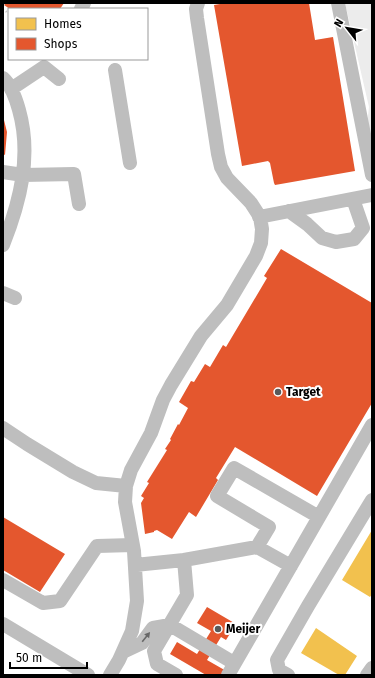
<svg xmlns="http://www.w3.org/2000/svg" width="375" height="678" font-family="'Fira Sans',sans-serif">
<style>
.green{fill:#ececec}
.homes{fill:#f2c14e}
.shops{fill:#e4572e}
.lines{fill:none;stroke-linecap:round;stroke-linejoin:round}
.path{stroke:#b9b9b9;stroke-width:2;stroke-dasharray:1 2;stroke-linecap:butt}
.minor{stroke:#bebebe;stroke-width:14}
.oneway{fill:#686868}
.poi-dot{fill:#595959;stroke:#fff;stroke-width:1.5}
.labels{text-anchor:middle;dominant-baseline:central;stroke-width:4;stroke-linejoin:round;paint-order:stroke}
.poi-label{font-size:12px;font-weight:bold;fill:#000;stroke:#fff;text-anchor:start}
</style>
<rect width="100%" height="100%" fill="#fff"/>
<!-- green -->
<path class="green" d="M 345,3 L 372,3 L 372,157 L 366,133 L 369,107 Z"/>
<!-- homes -->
<path class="homes" d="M 372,530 L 372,594 L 370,597 L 342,580 Z
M 316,628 L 357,656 L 345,675 L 339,675 L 301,653 Z"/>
<!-- shops -->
<path class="shops" d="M 6,3 L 64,3 L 60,9 L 10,9 L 4,5 Z
M 226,3 L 309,3 L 315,40 L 333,37 L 355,171 L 275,185 L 274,183 L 270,163 L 268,161 L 242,166 L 214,5 Z
M 4,120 L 7,132 L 5,155 L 3,154 Z
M 281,249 L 372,303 L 372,403 L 317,496 L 235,447 L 216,478 L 218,480 L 196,517 L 189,512 L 172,539 L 157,530 L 154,531 L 154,532 L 145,534 L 141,503 L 144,498 L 141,496 L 149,483 L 147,482 L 167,450 L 165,449 L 171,440 L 170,439 L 178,424 L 179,425 L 188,408 L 179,402 L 191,381 L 194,382 L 205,364 L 210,367 L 223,345 L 226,347 L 267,278 L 264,276 Z
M 3,517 L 65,554 L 40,592 L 3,570 Z
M 207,607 L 236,624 L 226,640 L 221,637 L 207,660 L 228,672 L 226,675 L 206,675 L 170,654 L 177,642 L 197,654 L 211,631 L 197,623 Z"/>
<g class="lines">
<!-- path -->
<path class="path" d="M 3,4 L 3,3
M 3,10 L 9,13"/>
<!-- minor -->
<path class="minor" d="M 338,3 L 372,175
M 81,9 L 84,3
M 115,70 L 130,163
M 3,78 C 11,85 16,99 19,110 C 32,156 20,202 3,245
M 11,89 L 44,67 L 59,79
M 3,172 L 23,175 L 74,174 L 79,204
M 289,211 L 307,224 L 322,238 L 336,242 L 354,239 L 363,228 L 353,199
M 259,217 L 372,195
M 3,293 L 15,298
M 3,428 L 27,444 L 73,472 L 96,483 L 126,486
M 257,547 L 291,566
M 184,560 L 257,547 L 269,527 L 217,496 L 234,468 L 319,517
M 135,565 L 184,560 L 187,595 L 154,651 L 157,664 L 176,675
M 3,580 L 43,603 L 60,601 L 97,546 L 133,545
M 3,624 L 88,675
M 123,652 L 142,643 L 153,628 L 170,625 L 234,663
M 110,675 L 119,660 L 132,631 L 137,601 L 134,551 L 125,502 L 126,486 L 131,470 L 151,433 L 163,400 L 171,385 L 201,336 L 227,305 L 256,256 L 261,243 L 262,229 L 260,217 L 251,203 L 227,178 L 221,167 L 218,154 L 197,18 L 196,9 L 198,3
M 228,675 L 372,425
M 288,675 L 279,670 L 277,660 L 308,606 L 372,500
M 367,675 L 372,668"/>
</g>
<!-- one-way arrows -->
<defs><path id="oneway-solid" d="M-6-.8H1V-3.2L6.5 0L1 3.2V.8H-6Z"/></defs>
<use class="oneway" href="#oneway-solid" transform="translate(146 637) rotate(-51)"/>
<!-- markers -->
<g class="poi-dot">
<circle cx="278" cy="392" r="4"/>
<circle cx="218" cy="629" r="4"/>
</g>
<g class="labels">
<!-- poi labels -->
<g class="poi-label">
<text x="286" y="392">Target</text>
<text x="226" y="629">Meijer</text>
</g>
</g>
<!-- border -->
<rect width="375" height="678" fill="none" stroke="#000000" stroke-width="8"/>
<!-- legend -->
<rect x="8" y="8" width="140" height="52" fill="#ffffff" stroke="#999999"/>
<rect x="16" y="18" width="20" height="12" fill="#f2c14e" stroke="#999999"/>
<text x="44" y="28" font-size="12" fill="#000000">Homes</text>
<rect x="16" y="38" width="20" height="12" fill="#e4572e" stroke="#999999"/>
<text x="44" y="48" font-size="12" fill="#000000">Shops</text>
<!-- north arrow -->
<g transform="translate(347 28) rotate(301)" stroke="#ffffff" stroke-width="3" paint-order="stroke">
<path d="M0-3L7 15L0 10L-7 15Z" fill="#000000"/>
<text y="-6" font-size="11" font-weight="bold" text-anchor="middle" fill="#000000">N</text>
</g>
<!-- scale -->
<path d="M10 662v6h77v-6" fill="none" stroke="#000000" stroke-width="2"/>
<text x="16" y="662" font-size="12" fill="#000000" stroke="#ffffff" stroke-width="3" paint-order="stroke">50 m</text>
</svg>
